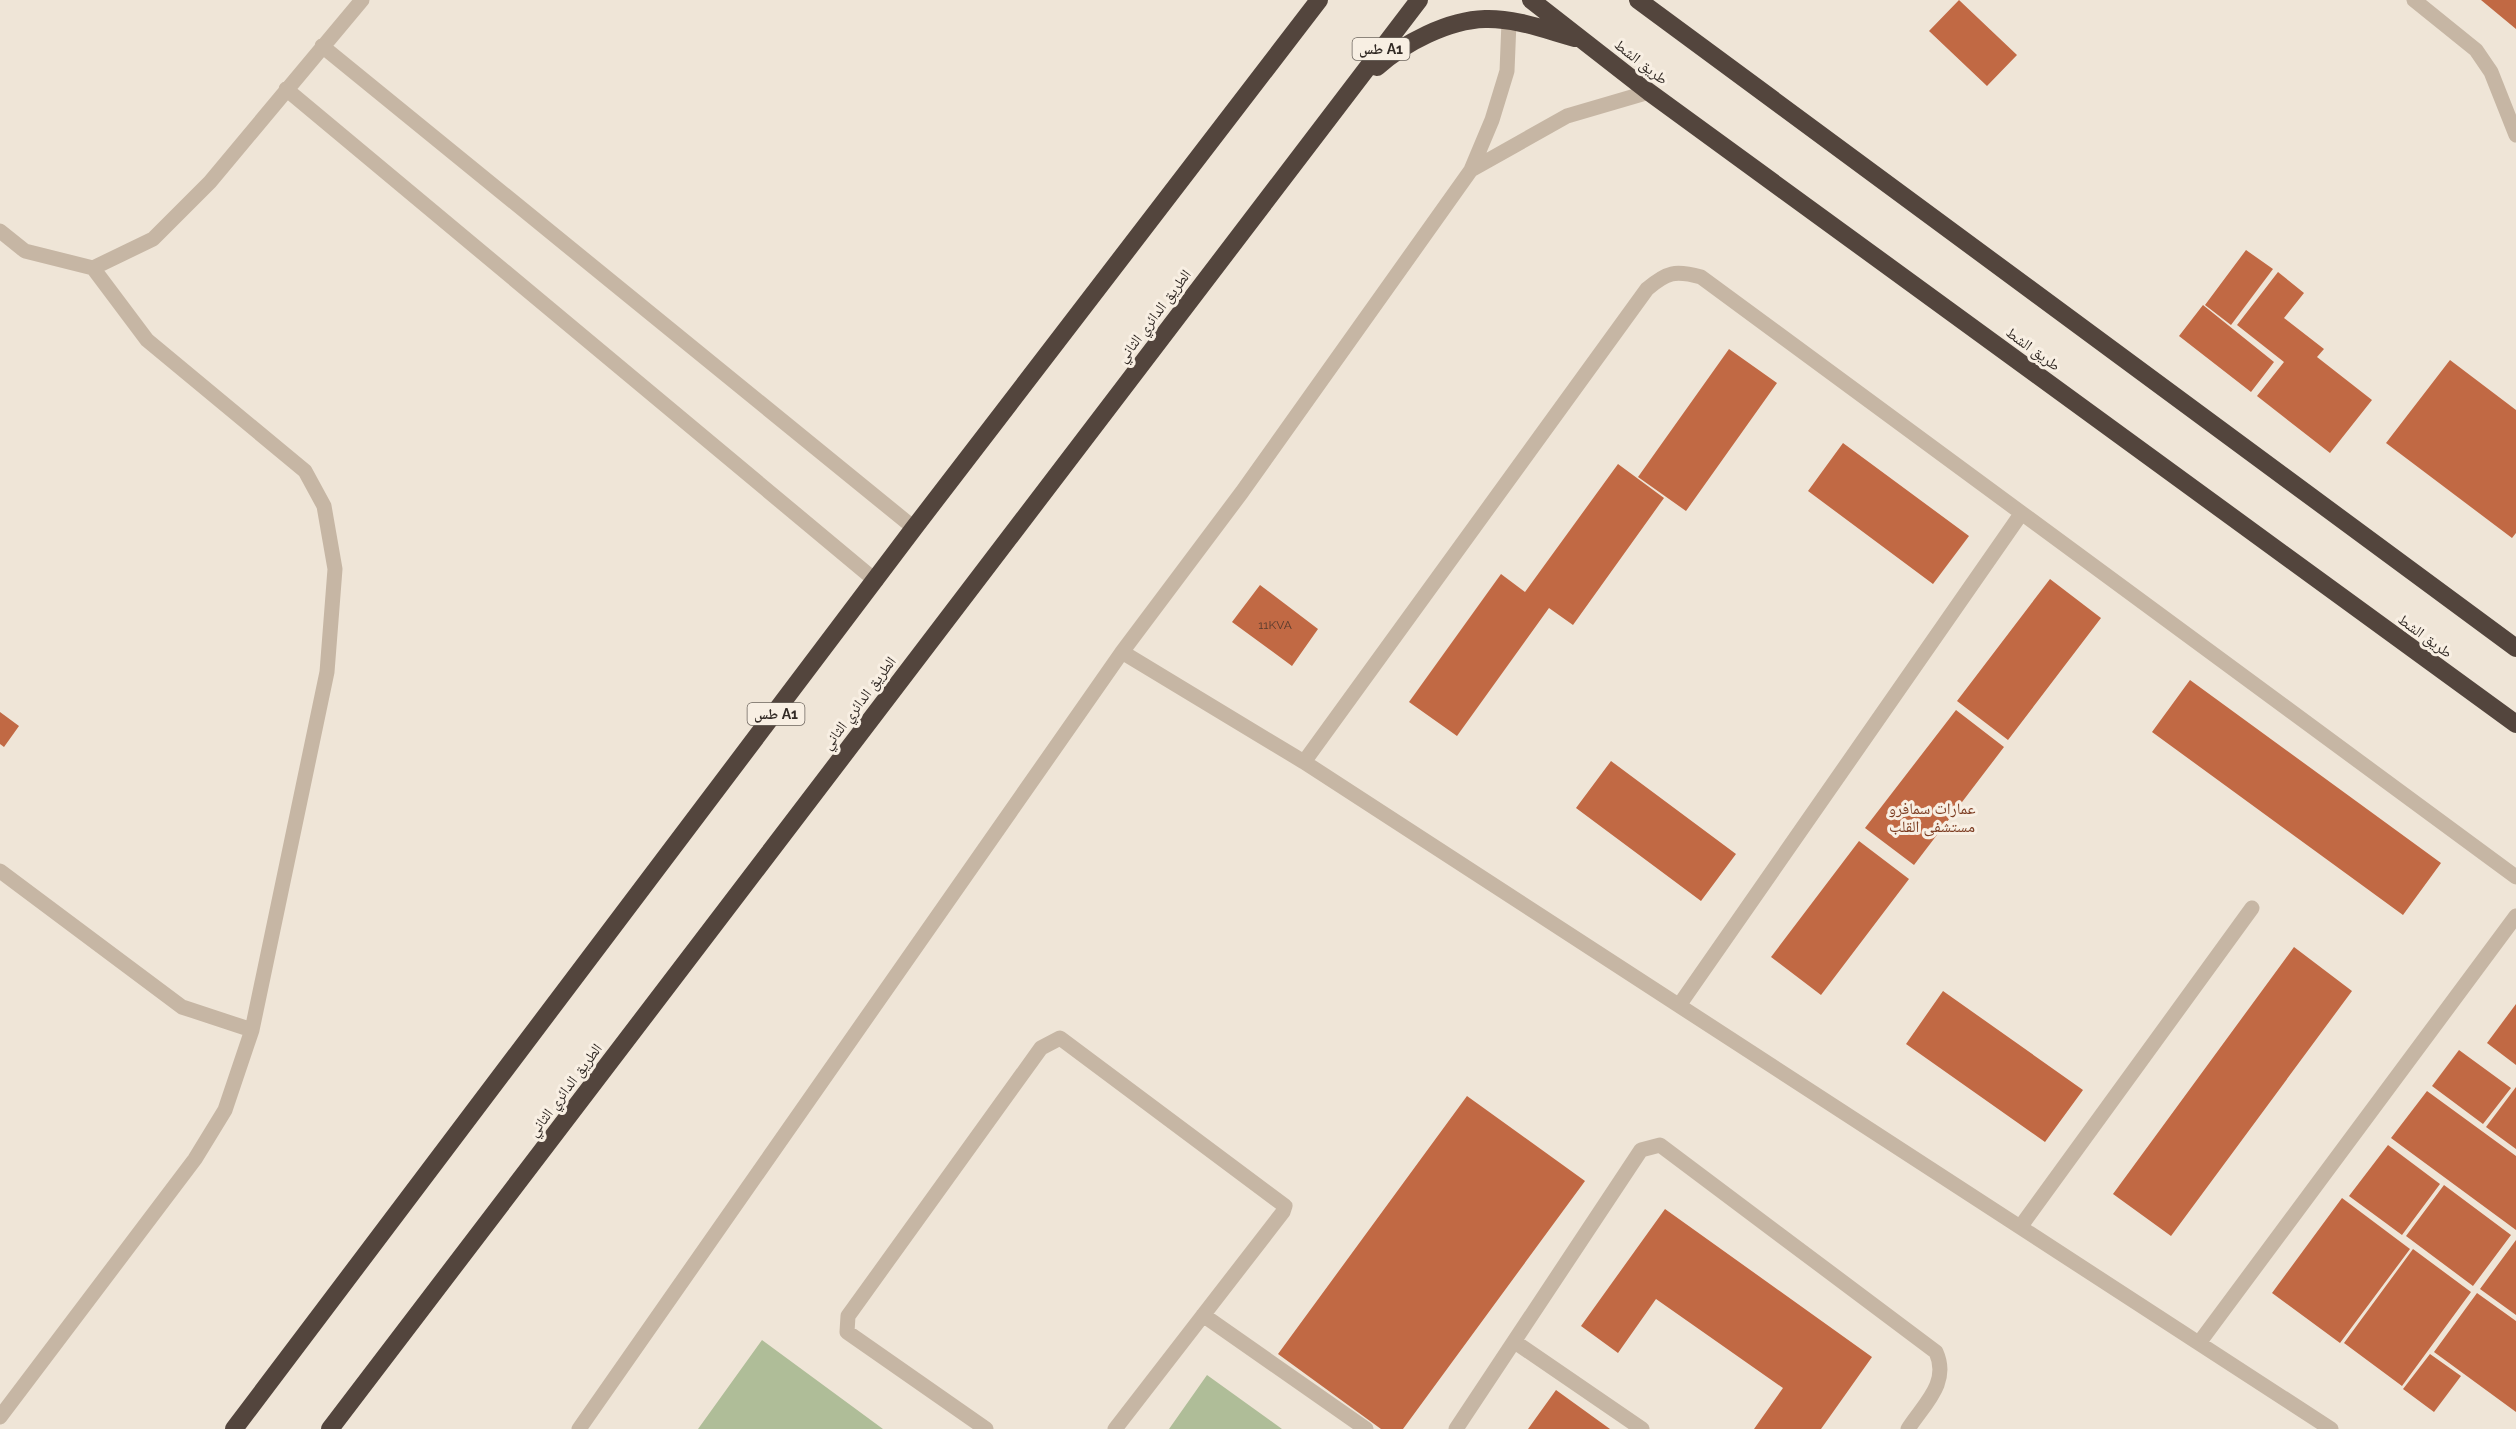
<svg xmlns="http://www.w3.org/2000/svg" width="2516" height="1429" font-family="Raleway,'Noto Naskh Arabic',sans-serif">
<style>
.green{fill:#afbd98}
.building{fill:#c16944}
.lines{fill:none;stroke-linecap:round;stroke-linejoin:round}
.minor{stroke:#c6b6a4;stroke-width:15}
.highway{stroke:#53453d;stroke-width:18}
.labels{text-anchor:middle;dominant-baseline:central;stroke-width:6;stroke-linejoin:round;paint-order:stroke}
.number-label{font-size:12px;fill:#563a2d}
.shield{fill:#f8efe3;stroke:#6d655e;stroke-width:1.5}
.shield-label{font-size:14px;font-weight:bold;fill:#322a25}
.street-label{font-size:15px;fill:#322a25;stroke:#f8efe3}
.neighbourhood-label{font-size:16px;fill:#7d3d22;stroke:#f8efe3}
</style>
<rect width="100%" height="100%" fill="#efe5d7"/>
<!-- green -->
<path class="green" d="M 762,1340 L 883,1429 L 698,1429 Z
M 1207,1375 L 1282,1429 L 1169,1429 Z"/>
<!-- building -->
<path class="building" d="M 1959,0 L 2017,55 L 1987,86 L 1929,31 Z
M 2481,0 L 2516,0 L 2516,29 Z
M 2246,250 L 2273,269 L 2231,325 L 2205,305 Z
M 2278,272 L 2304,293 L 2284,318 L 2324,349 L 2317,357 L 2372,400 L 2330,453 L 2257,396 L 2284,362 L 2237,325 Z
M 2203,305 L 2274,362 L 2251,392 L 2179,336 Z
M 1729,349 L 1777,383 L 1686,511 L 1638,477 Z
M 2450,360 L 2516,410 L 2516,533 L 2512,538 L 2386,443 Z
M 1843,443 L 1969,536 L 1933,584 L 1808,491 Z
M 1618,464 L 1664,498 L 1573,625 L 1549,608 L 1457,736 L 1409,702 L 1501,574 L 1525,592 Z
M 2050,579 L 2101,618 L 2008,740 L 1957,701 Z
M 1260,585 L 1318,629 L 1292,666 L 1232,622 Z
M 2190,680 L 2441,863 L 2403,915 L 2152,732 Z
M 1956,710 L 2004,747 L 1914,865 L 1865,828 Z
M 0,712 L 19,726 L 4,747 L 0,744 Z
M 1611,761 L 1736,854 L 1701,901 L 1576,808 Z
M 1859,841 L 1909,879 L 1821,995 L 1771,957 Z
M 2294,947 L 2352,991 L 2171,1236 L 2113,1194 Z
M 1943,991 L 2083,1090 L 2045,1142 L 1906,1044 Z
M 2516,1004 L 2516,1065 L 2487,1043 Z
M 2459,1050 L 2511,1088 L 2483,1124 L 2432,1086 Z
M 2516,1087 L 2516,1149 L 2486,1127 Z
M 2427,1091 L 2516,1156 L 2516,1230 L 2391,1138 Z
M 1467,1096 L 1585,1181 L 1403,1429 L 1381,1429 L 1278,1354 Z
M 2388,1145 L 2440,1184 L 2402,1235 L 2349,1196 Z
M 2444,1185 L 2511,1235 L 2473,1286 L 2406,1236 Z
M 2342,1198 L 2410,1249 L 2340,1343 L 2272,1293 Z
M 1665,1209 L 1872,1357 L 1821,1429 L 1754,1429 L 1783,1388 L 1656,1299 L 1618,1353 L 1581,1326 Z
M 2516,1240 L 2516,1315 L 2480,1289 Z
M 2413,1249 L 2471,1292 L 2402,1386 L 2344,1343 Z
M 2477,1293 L 2516,1321 L 2516,1412 L 2434,1352 Z
M 2430,1354 L 2461,1376 L 2434,1412 L 2403,1389 Z
M 1556,1390 L 1610,1429 L 1528,1429 Z"/>
<g class="lines">
<!-- minor -->
<path class="minor" d="M 2414,0 L 2476,50 L 2491,72 L 2516,135
M 322,46 L 914,528
M 286,89 L 876,581
M 1471,170 L 1567,116 L 1649,92
M 0,231 L 25,251 L 93,268 L 147,340 L 305,471 L 324,506 L 335,569 L 327,672 L 252,1030 L 225,1110 L 195,1159 L 0,1417
M 93,268 L 153,239 L 210,182 L 362,0
M 1122,652 L 1304,762 L 2331,1429
M 1304,762 L 1647,289 C 1667,272 1675,270 1701,277 L 2516,877
M 0,871 L 182,1007 L 252,1030
M 1680,1004 L 2021,514
M 2021,1226 L 2252,908
M 1203,1315 L 1366,1429
M 1515,1342 L 1642,1429
M 2199,1343 L 2516,916
M 579,1429 L 1122,652 L 1242,492 L 1471,170 L 1492,120 L 1507,71 L 1509,22
M 986,1429 L 847,1332 L 848,1316 L 1041,1048 L 1060,1038 L 1285,1206 L 1283,1212 L 1115,1429
M 1456,1429 L 1641,1150 L 1660,1145 L 1936,1352 C 1950,1383 1924,1404 1908,1429"/>
<!-- highway -->
<path class="highway" d="M 1531,0 L 1649,92 L 2516,724
M 1638,0 L 2516,648
M 1377,67 C 1404,43 1448,20 1485,19 C 1515,18 1546,30 1575,38
M 234,1429 L 914,528 L 1319,0
M 330,1429 L 1419,0"/>
</g>
<g class="labels">
<!-- number labels -->
<g class="number-label">
<text x="1275" y="625">11KVA</text>
</g>
<!-- shield labels -->
<g class="shield">
<rect x="1352.5" y="38" width="57" height="22" rx="4.5"/>
<rect x="747.5" y="703" width="57" height="22" rx="4.5"/>
</g>
<g class="shield-label">
<text x="1381" y="49">طس A1</text>
<text x="776" y="714">طس A1</text>
</g>
<!-- street labels -->
<g class="street-label">
<text transform="translate(1641 62) rotate(38)">طريق الشط</text>
<text transform="translate(1154 316) rotate(-53)">الطريق الدائري الثاني</text>
<text transform="translate(2033 349) rotate(36)">طريق الشط</text>
<text transform="translate(2425 636) rotate(36)">طريق الشط</text>
<text transform="translate(859 703) rotate(-53)">الطريق الدائري الثاني</text>
<text transform="translate(565 1090) rotate(-53)">الطريق الدائري الثاني</text>
</g>
<!-- neighbourhood labels -->
<g class="neighbourhood-label">
<text x="1932" y="808">عمارات سمافرو<tspan x="1932" dy="18">مستشفى القلب</tspan></text>
</g>
</g>
</svg>
